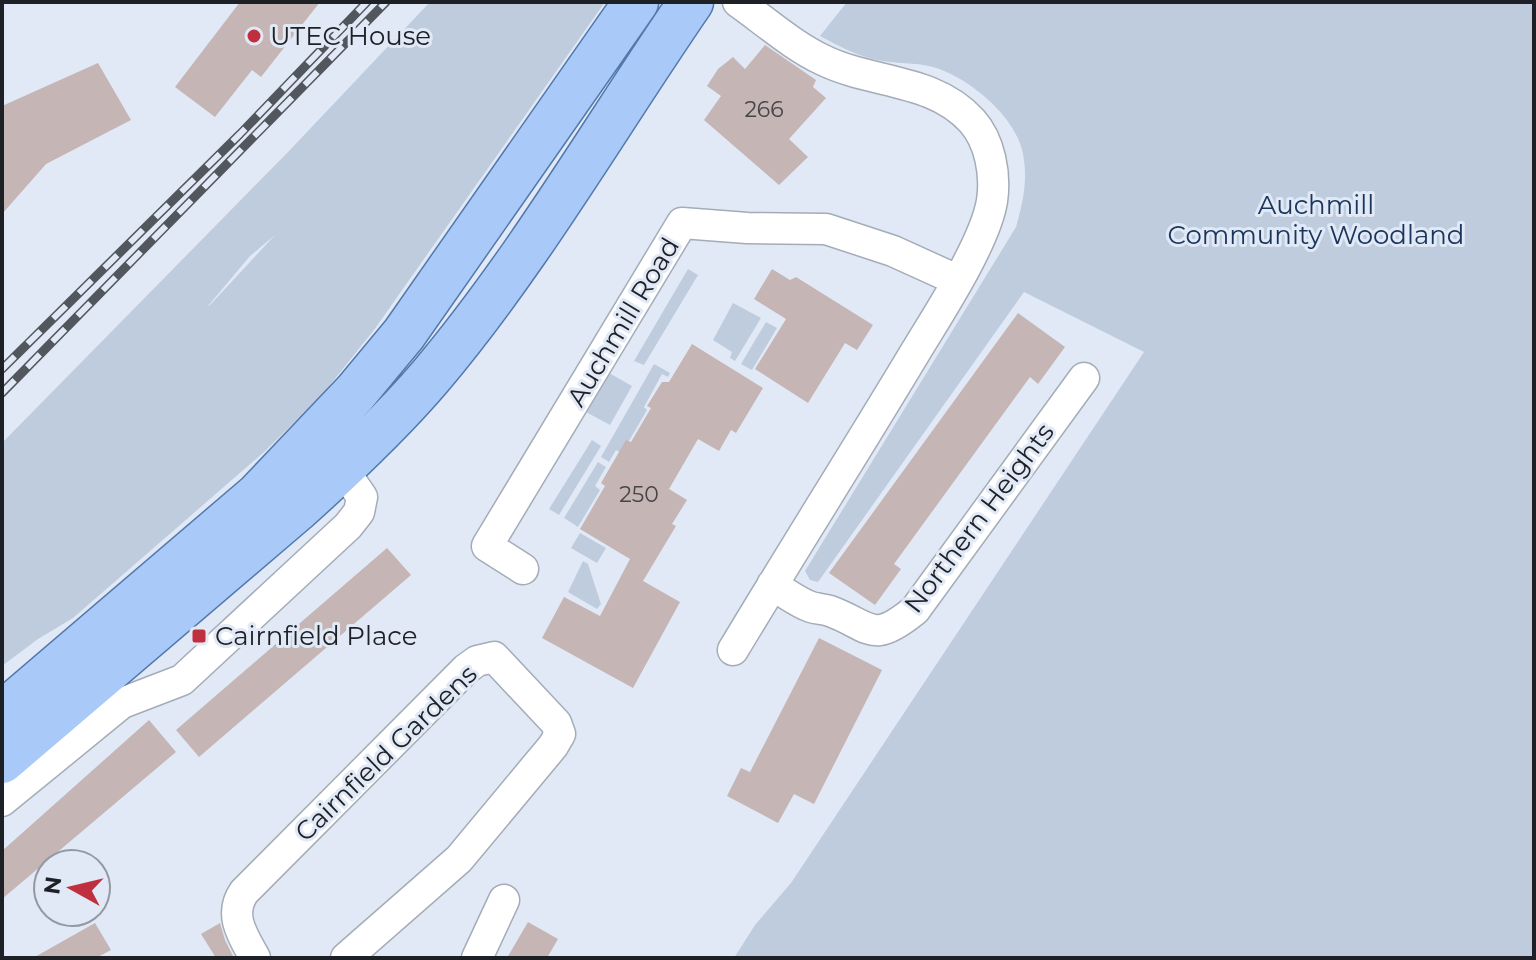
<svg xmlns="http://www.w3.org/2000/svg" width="1536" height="960" font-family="Montserrat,sans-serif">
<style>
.green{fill:#bfccde;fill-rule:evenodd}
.building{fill:#c5b5b4}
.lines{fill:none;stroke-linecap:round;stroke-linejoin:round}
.street-casing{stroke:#a4acb7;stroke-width:33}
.primary-casing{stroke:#5378ab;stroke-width:47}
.street{stroke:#fff;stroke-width:30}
.primary{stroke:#a9caf8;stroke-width:44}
.rail-casing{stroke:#52565d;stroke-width:9}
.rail{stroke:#e1e9f6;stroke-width:6;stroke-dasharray:18;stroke-linecap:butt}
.poi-dot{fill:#bf2f3d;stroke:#e1e9f6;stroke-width:3}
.labels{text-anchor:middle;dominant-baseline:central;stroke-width:6;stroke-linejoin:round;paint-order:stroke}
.number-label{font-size:22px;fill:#474548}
.poi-label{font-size:26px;fill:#1d2024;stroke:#e1e9f6;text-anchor:start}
.park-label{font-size:26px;fill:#19355c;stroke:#e1e9f6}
.street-label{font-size:26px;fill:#1d2024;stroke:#e1e9f6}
</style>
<rect width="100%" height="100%" fill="#e1e9f6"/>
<!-- green -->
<path class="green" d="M 430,2 L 605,2 L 374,330 L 321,396 L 264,452 L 73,618 L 38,639 L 2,666 L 2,443 L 289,151 ZM 275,235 L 209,306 L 208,306 L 250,256 Z
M 847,2 L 1534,2 L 1534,958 L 734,958 L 755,925 L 791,883 L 1144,352 L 1024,292 L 818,582 L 810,580 L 805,571 L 1016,227 C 1023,202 1028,180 1023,154 C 1016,116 968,77 933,67 C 915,62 895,64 877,60 C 857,56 839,46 820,36 Z
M 688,269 L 698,275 L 644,365 L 634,361 Z
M 733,303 L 761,318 L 735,361 L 730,358 L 732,352 L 713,340 Z
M 766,322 L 777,328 L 752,370 L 741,364 Z
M 654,364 L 670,373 L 668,377 L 662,374 L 644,407 L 647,410 L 622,453 L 616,450 L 609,462 L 601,457 Z
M 609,373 L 632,386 L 610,425 L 586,412 Z
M 592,440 L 601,446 L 559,515 L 549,509 Z
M 598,462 L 606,467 L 595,486 L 600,490 L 578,527 L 564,518 Z
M 580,533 L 606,548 L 597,563 L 571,548 Z
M 583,561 L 588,564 L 601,604 L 597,609 L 568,592 Z"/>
<!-- building -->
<path class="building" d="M 240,2 L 320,2 L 261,77 L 252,70 L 215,117 L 175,87 Z
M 765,45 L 816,80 L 813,87 L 826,98 L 789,139 L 808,157 L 779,185 L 704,120 L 721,96 L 707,86 L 718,69 L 733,57 L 745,69 Z
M 98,63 L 131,120 L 46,164 L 2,214 L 2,106 Z
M 772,269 L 790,280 L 796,277 L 873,325 L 857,350 L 845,343 L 808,403 L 755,369 L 786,319 L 754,299 Z
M 1018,313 L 1065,347 L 1038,384 L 1030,377 L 894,564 L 901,569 L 875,605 L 829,573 Z
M 692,344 L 763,388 L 736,433 L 731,430 L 719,451 L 698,439 L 669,489 L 687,500 L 672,524 L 676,526 L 643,581 L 680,602 L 633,688 L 542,638 L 564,597 L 600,616 L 630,559 L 580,529 L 605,486 L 601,483 L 626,440 L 631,442 L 651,408 L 647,406 L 662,382 L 669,382 Z
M 387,548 L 411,575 L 199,757 L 176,730 Z
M 819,638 L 882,670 L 814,804 L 794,794 L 778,823 L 727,796 L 741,768 L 750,772 Z
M 149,720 L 176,752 L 2,899 L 2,851 Z
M 528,922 L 558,939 L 547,958 L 507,958 Z
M 95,923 L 111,950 L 96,958 L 33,958 Z
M 220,923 L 225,940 L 234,958 L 216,958 L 201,934 Z"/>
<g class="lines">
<defs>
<path id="street" d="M 523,569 L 487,546 L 682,223 L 747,228 L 826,229 L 893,251 L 957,280
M 772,585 C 785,592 797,602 811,607 C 817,609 824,609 830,611 C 871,626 871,646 915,610 L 1084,378
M 733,650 C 793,550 856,451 916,351 C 939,313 985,243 992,201 C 996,174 990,141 972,121 C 933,78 872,84 823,60 C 793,46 765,21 738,2
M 2,801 L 122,703 L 182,680 L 348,526 L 359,512 L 362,497 L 331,452
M 255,958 C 243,936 228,915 244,892 L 466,669 L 477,661 L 494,657 L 556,723 L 560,734 L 553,746 L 459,859 L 346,958
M 477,958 L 504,900"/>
<path id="primary" d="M 2,714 L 258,495 L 355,393 L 404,334 L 636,2
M 2,761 L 296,510 C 343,468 389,425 430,377 C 528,261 605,127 691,2"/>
</defs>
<!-- street casing -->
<use href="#street" class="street-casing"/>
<!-- primary casing -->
<use href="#primary" class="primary-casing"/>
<!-- street -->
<use href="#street" class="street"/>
<!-- primary -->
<use href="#primary" class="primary"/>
<defs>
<path id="rail" d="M 2,369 L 240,134 L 367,2
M 2,393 L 386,2"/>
</defs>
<!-- rail casing -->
<use href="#rail" class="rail-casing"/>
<!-- rail -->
<use href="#rail" class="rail"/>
</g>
<!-- markers -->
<g class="poi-dot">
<circle cx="254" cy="36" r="8"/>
<rect x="191" y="628" width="16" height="16" rx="4"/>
</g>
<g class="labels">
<!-- number labels -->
<g class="number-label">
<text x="764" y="109">266</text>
<text x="639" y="494">250</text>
</g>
<!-- poi labels -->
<g class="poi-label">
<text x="270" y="36">UTEC House</text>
<text x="215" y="636">Cairnfield Place</text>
</g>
<!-- park labels -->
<g class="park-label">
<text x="1316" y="205">Auchmill<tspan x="1316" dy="30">Community Woodland</tspan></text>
</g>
<!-- street labels -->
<g class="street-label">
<text transform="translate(623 322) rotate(-59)">Auchmill Road</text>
<text transform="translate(979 518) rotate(-53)">Northern Heights</text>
<text transform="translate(386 753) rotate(-44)">Cairnfield Gardens</text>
</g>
</g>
<!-- border -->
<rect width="1536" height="960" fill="none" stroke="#1d2024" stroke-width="8"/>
<!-- north arrow -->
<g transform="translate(72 888) rotate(278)"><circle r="38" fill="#e1e9f6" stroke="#9399a2" stroke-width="2"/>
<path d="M0-6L14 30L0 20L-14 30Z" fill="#bf2f3d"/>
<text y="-12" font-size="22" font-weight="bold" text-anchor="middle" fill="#1d2024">N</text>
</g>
</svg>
